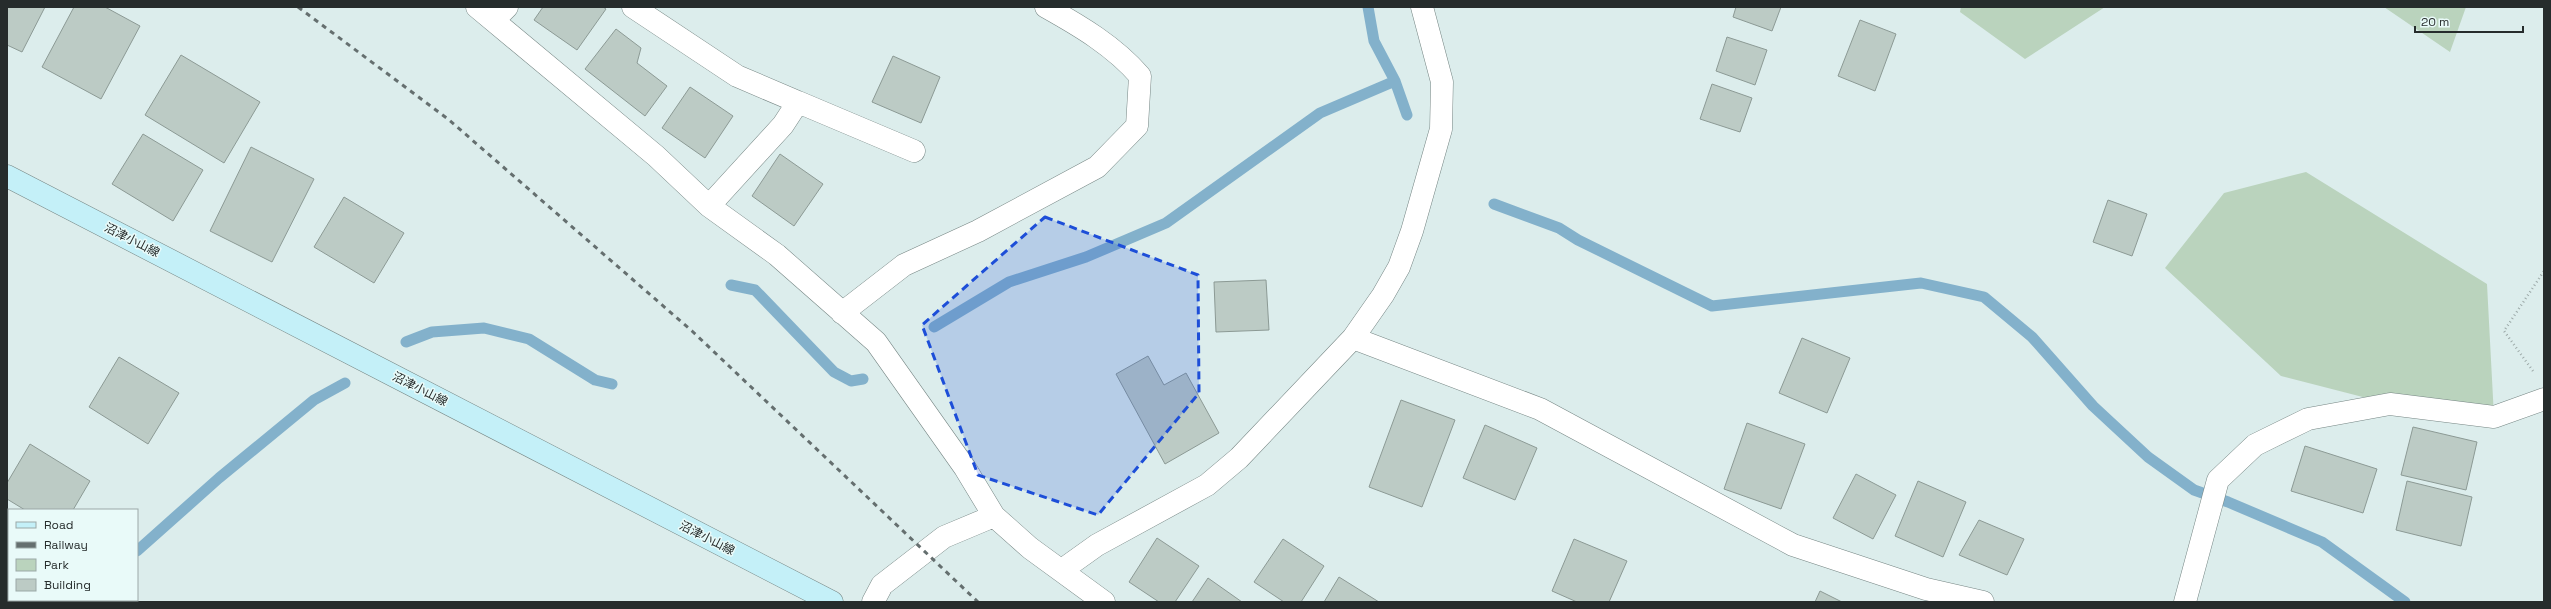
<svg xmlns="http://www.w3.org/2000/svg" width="2551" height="609" font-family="'Space Grotesk','Noto Sans JP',sans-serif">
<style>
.green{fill:#bad3bd}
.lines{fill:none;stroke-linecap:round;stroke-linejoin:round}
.stream{stroke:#83b1cb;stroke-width:11}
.building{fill:#bccbc5;stroke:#8c9a95}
.street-casing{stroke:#768684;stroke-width:23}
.secondary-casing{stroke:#768684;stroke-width:23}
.path{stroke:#9ca9a8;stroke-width:2.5;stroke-dasharray:1 3;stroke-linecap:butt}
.street{stroke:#fff;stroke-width:22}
.secondary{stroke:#c4f0f8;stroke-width:22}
.rail{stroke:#656f6f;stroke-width:3;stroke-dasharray:5 5;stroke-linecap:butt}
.marked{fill:#1d4ed8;fill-opacity:0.2;stroke:#1d4ed8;stroke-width:3;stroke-dasharray:8 5;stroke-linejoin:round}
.labels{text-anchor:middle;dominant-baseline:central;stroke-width:3;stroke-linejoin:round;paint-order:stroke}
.street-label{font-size:12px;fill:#262c2c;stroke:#e9faf9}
</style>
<rect width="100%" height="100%" fill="#dcedec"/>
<!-- green -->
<path class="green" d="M 1961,7 L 2105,7 L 2025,59 L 1960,12 Z
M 2384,7 L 2466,7 L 2450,52 Z
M 2306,172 L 2487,284 L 2494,417 L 2390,404 L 2281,376 L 2165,268 L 2224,193 Z"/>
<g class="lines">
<!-- stream -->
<path class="stream" d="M 1368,7 L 1374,41 L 1395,81 L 1407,115
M 1494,204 L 1559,228 L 1578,240 L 1712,306 L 1921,283 L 1984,297 L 2032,337 L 2093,406 L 2148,457 L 2194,490 L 2228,502 L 2322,542 L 2405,602
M 731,285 L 755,290 L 834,372 L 851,381 L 863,379
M 934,327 L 1009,282 L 1086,257 L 1166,223 L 1320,113 L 1395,81
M 406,342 L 432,332 L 484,328 L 529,339 L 595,380 L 612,384
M 137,551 L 219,478 L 314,400 L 345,383
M 7,597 L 9,597"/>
</g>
<!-- building -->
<path class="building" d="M 7,7 L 45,7 L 22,52 L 7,45 Z
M 74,7 L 105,7 L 140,26 L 101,99 L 42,67 Z
M 543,7 L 603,7 L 606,9 L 577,50 L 534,20 Z
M 1736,7 L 1781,7 L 1772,31 L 1733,17 Z
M 1860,20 L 1896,34 L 1875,91 L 1838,76 Z
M 616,29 L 641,48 L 637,63 L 667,86 L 645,116 L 585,69 Z
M 1727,37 L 1767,50 L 1755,85 L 1716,71 Z
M 181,55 L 260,102 L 224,163 L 145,115 Z
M 893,56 L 940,77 L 921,123 L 872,102 Z
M 1712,84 L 1752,98 L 1740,132 L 1700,119 Z
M 690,87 L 733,116 L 705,158 L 662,128 Z
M 143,134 L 203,170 L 173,221 L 112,184 Z
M 251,147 L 314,179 L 272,262 L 210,231 Z
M 780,154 L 823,184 L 794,226 L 752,196 Z
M 344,197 L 404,233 L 374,283 L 314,247 Z
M 2108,200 L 2147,214 L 2132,256 L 2093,242 Z
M 1266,280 L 1269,330 L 1216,332 L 1214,282 Z
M 1802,338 L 1850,358 L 1827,413 L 1779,393 Z
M 1148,356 L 1164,385 L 1186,373 L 1219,433 L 1165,464 L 1116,374 Z
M 119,357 L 179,393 L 148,444 L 89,407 Z
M 1401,400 L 1455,420 L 1422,507 L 1369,487 Z
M 1747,423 L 1805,444 L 1781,509 L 1724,489 Z
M 1485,425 L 1537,448 L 1515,500 L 1463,478 Z
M 2413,427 L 2477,442 L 2466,490 L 2401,475 Z
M 30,444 L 90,481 L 73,510 L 25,510 L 7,499 L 7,483 Z
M 2305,446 L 2377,469 L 2363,513 L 2291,491 Z
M 1856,474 L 1896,495 L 1873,539 L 1833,518 Z
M 1918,481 L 1966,502 L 1943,557 L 1895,536 Z
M 2407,481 L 2472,497 L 2461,546 L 2396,530 Z
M 1979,520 L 2024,539 L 2007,575 L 1959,555 Z
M 1157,538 L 1199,566 L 1175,602 L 1159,602 L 1129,582 Z
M 1283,539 L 1324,566 L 1301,602 L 1284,602 L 1254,582 Z
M 1574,539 L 1627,561 L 1609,602 L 1577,602 L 1552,591 Z
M 1339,577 L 1379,602 L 1324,602 Z
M 1208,578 L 1242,602 L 1192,602 Z
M 1820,591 L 1842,602 L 1815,602 Z"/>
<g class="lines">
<defs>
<path id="street" d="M 477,7 L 656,156 L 709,206 L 777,255 L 876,342 L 965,468 L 994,516
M 633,7 L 737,76 L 798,102 L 783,125 L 709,206
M 494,20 L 507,7
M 798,102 L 914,151
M 842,313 L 904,265 L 978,231 L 1097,167 L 1137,126 L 1140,76 C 1114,46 1080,26 1046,7
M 1353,338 L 1540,409 L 1793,545 L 1926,589 L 1983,602
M 1062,570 L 1097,545 L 1207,485 L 1239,458 L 1353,338 L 1383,295 L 1399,267 L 1412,231 L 1441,129 L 1442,82 L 1422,7
M 873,602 L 882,585 L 944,537 L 994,516 L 1030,548 L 1104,602
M 2185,602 L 2218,480 L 2255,445 L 2308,419 L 2390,404 L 2494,417 L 2544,399"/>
<path id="secondary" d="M 7,176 L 832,602"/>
</defs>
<!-- street casing -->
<use href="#street" class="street-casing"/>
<!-- secondary casing -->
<use href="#secondary" class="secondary-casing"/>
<!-- path -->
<path class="path" d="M 2533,371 L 2504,331 L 2544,271"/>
<!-- street -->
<use href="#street" class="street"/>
<!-- secondary -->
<use href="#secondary" class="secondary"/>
<!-- rail -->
<path class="rail" d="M 298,7 L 448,119 L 692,331 L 978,602"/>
</g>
<!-- marked area -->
<path class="marked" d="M 1045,217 L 1198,275 L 1199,393 L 1098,515 L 978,475 L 922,325 Z"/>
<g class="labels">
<!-- street labels -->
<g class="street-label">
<text transform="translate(132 240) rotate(27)">沼津小山線</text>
<text transform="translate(420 389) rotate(27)">沼津小山線</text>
<text transform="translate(707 538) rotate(27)">沼津小山線</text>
</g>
</g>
<!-- border -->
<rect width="2551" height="609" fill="none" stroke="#262c2c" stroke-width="16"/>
<!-- legend -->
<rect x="8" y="509" width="130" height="92" fill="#e9faf9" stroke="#9ba8a7"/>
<rect x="16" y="522" width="20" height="6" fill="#c4f0f8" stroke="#9ba8a7"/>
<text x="44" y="529" font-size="12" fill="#262c2c">Road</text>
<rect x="16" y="542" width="20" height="6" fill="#656f6f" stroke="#9ba8a7"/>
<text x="44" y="549" font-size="12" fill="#262c2c">Railway</text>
<rect x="16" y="559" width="20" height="12" fill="#bad3bd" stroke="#9ba8a7"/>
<text x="44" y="569" font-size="12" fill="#262c2c">Park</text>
<rect x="16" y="579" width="20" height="12" fill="#bccbc5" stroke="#9ba8a7"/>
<text x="44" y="589" font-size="12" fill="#262c2c">Building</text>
<!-- scale -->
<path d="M2415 26v6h108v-6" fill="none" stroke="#262c2c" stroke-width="2"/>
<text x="2421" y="26" font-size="12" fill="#262c2c" stroke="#e9faf9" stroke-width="3" paint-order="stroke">20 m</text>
</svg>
